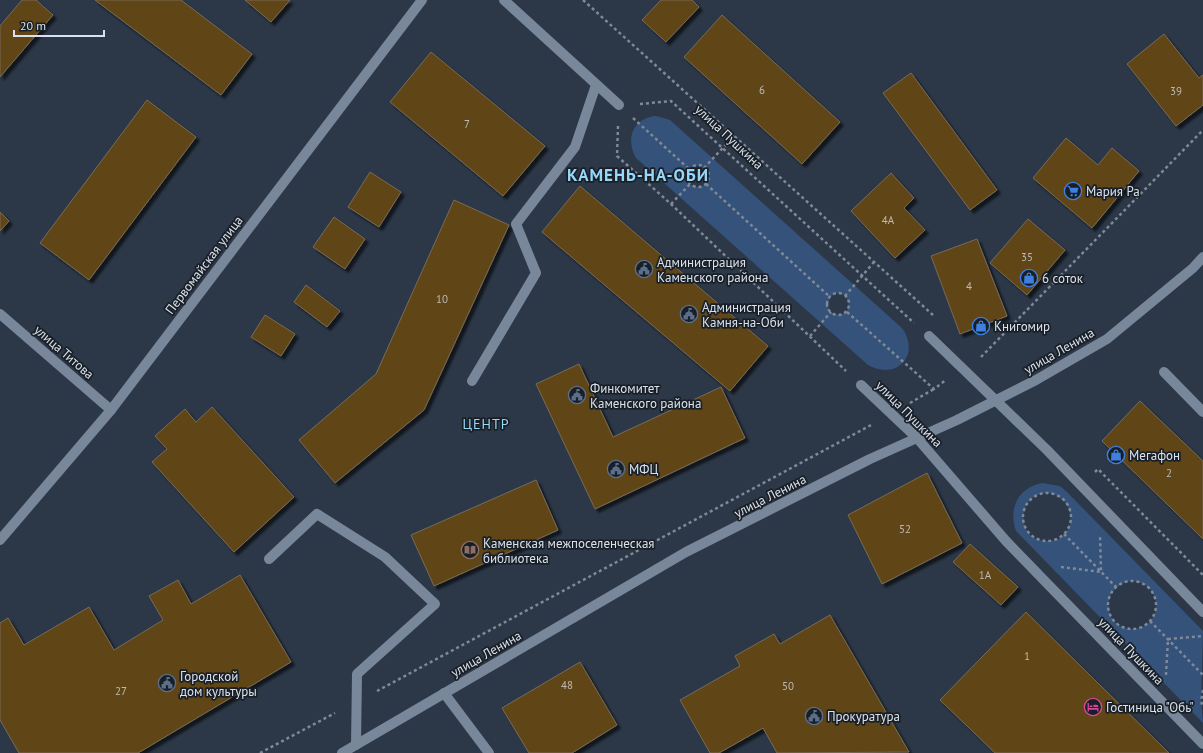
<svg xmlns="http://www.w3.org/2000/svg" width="1203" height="753" font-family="'PT Sans',sans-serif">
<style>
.green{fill:#34527a;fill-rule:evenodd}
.building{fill:#604514;stroke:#786b57;filter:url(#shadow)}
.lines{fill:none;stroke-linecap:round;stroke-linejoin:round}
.path{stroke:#7f8997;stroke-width:2.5;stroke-dasharray:3 3;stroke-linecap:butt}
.lane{stroke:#79879a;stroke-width:10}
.street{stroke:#79879a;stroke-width:10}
.secondary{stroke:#79879a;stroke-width:10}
.labels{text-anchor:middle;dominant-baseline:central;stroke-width:3.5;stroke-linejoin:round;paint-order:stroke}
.number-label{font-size:11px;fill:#bcbab6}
.street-label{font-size:13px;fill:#dae1ec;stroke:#191f26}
.poi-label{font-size:13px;fill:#dae1ec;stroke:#191f26;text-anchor:start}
.neighbourhood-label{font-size:14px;letter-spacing:1px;fill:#96d6f8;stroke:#191f26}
.district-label{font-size:17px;font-weight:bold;letter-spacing:1px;fill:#96d6f8;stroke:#191f26}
</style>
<defs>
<filter id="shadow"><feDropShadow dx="3.5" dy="3.5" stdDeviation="1" flood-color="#0009"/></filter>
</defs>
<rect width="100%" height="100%" fill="#2c3848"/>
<!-- green -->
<path class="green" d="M 656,116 L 670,120 L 902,328 C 921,355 897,381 868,365 L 636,158 C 625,139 633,118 656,116 ZM 699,165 L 707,170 L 709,178 L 703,186 L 696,187 L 689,184 L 687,176 L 690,168 ZM 836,293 L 844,295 L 849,302 L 847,312 L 839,315 L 831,313 L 828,306 L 830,297 Z
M 1042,483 L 1060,486 L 1067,492 L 1203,631 L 1201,701 L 1203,723 L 1016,531 C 1008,508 1018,488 1042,483 ZM 1048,493 C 1079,498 1077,542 1047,541 C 1015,541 1016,493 1048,493 ZM 1134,581 C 1153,584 1163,604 1151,620 C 1147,625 1141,628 1135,629 C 1102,632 1098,583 1134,581 Z"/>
<!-- building -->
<path class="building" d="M 22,0 L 36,0 L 53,15 L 0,77 L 0,26 Z
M 95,0 L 181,0 L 252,54 L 221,95 Z
M 245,0 L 290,0 L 271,22 Z
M 661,0 L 692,0 L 699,7 L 666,42 L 642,20 Z
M 722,15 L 840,122 L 802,164 L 684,57 Z
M 1164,34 L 1199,78 L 1203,75 L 1203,105 L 1176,126 L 1127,64 Z
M 431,52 L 545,146 L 503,196 L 390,102 Z
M 911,73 L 997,190 L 970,210 L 883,93 Z
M 147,100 L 196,137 L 89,280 L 40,243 Z
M 1066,138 L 1098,165 L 1112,148 L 1139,171 L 1092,228 L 1033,178 Z
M 370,172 L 401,192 L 379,227 L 348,207 Z
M 891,173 L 914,198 L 904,208 L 925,230 L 895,258 L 851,211 Z
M 580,186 L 768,346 L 730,391 L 542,232 Z
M 454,200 L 509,225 L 424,410 L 335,483 L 299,440 L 376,374 Z
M 0,212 L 9,221 L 0,231 Z
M 334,217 L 365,239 L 345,269 L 313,247 Z
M 1028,219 L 1065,250 L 1027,295 L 990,263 Z
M 977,239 L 1007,316 L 960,334 L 931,256 Z
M 306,285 L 340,311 L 327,327 L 294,302 Z
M 265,315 L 295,334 L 281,356 L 251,337 Z
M 579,364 L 613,437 L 721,387 L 745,438 L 595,509 L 536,384 Z
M 1140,401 L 1203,461 L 1203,539 L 1102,441 Z
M 212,407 L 294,497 L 234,552 L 152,462 L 167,449 L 155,436 L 185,409 L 196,422 Z
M 927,473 L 962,543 L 882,584 L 848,515 Z
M 536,480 L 558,530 L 434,586 L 411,535 Z
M 970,544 L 1018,587 L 1001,605 L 953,562 Z
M 240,575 L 291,662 L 138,753 L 19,753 L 0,720 L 0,623 L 8,618 L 24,645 L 89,607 L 114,650 L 163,620 L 149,596 L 178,580 L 191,604 Z
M 1026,612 L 1169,753 L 995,753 L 940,700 Z
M 830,615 L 909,752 L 777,753 L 763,728 L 719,753 L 710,753 L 680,700 L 740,666 L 735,656 L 774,634 L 780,644 Z
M 580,662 L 617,725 L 572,753 L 529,753 L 502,708 Z"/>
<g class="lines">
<!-- path -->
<path class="path" d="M 583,0 L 933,315
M 640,104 L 671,101 L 914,323
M 633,118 L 689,169
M 618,126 L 617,156 L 671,204 L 846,371
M687 176a11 11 0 1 1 22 0a11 11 0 1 1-22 0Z
M 704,168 L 734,136
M 706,184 L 830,297
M 671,204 L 690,184
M827 304a11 11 0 1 1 22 0a11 11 0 1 1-22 0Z
M 845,296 L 874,262
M 847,312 L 934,389 L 946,380
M 810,336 L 831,312
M 981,357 L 1203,130
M 910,403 L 934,389
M 1095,472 L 1098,469 L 1203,575
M1023 517a24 24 0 1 1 48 0a24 24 0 1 1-48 0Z
M 1064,534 L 1116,587
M 1061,567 L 1101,572 L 1100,535
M1108 605a24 24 0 1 1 48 0a24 24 0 1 1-48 0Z
M 1150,621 L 1203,675
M 1166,675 L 1168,639 L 1203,636
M 1203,690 L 1201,701 L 1203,707
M 377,691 L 873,424
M 260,753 L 335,713"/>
<!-- lane -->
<path class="lane" d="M 1164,372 L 1203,412
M 472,381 L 536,273 L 516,224 L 575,147 L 596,85
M 269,559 L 317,514 L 385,557 L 435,604 L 357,674 L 356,745"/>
<!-- street -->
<path class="street" d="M 0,314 L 111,410
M 929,336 L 1047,450 L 1203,612
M 861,385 L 917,438 L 1006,541 L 1203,744
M 444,693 L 489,753"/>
<!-- secondary -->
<path class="secondary" d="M 504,0 L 619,105
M 0,540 L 111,410 L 422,0
M 342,753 L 686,552 L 870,459 L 957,420 L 1036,380 L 1107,339 L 1193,268 L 1203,257"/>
</g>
<!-- icons -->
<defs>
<symbol id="supermarket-ring" viewBox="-11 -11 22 22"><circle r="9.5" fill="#191f26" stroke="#3f7fe0" stroke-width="1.5"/><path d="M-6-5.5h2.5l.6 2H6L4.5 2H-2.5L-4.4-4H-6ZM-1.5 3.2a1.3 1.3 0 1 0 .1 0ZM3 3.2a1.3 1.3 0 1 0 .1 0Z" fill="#3f7fe0"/></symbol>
<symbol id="civic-ring" viewBox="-11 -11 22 22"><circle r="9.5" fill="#191f26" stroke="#5c6f8a" stroke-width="1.5"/><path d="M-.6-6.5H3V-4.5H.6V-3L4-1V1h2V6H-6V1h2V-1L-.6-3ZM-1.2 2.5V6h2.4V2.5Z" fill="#5c6f8a"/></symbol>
<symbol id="shop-ring" viewBox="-11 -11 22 22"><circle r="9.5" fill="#191f26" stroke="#3f7fe0" stroke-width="1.5"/><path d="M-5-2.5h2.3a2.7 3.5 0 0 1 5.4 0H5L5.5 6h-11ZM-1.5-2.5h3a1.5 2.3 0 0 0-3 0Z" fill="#3f7fe0"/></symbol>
<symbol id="library-ring" viewBox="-11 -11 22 22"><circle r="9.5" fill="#191f26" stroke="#8d6e63" stroke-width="1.5"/><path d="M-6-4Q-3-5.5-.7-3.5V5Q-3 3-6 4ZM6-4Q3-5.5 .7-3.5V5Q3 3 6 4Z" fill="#8d6e63"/></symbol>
<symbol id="hotel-ring" viewBox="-11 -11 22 22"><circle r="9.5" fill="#191f26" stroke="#d1479c" stroke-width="1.5"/><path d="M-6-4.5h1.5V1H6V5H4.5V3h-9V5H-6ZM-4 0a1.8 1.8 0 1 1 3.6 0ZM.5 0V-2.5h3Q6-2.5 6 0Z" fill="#d1479c"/></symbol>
</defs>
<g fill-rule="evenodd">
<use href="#supermarket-ring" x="1063" y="181" width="20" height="20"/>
<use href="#civic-ring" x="634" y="259" width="20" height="20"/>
<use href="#shop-ring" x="1019" y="268" width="20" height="20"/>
<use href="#civic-ring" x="679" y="304" width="20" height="20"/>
<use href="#shop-ring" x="971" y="316" width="20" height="20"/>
<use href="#civic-ring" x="567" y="385" width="20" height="20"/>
<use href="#shop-ring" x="1106" y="445" width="20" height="20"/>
<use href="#civic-ring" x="606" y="459" width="20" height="20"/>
<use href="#library-ring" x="460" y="540" width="20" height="20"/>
<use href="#civic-ring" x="157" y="673" width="20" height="20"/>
<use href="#hotel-ring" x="1083" y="697" width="20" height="20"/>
<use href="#civic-ring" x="804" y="706" width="20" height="20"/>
</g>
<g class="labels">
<!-- number labels -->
<g class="number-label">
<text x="762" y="90">6</text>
<text x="1176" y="91">39</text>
<text x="467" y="124">7</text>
<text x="888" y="220">4А</text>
<text x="1027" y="257">35</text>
<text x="969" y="286">4</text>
<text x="442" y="299">10</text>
<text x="1169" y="473">2</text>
<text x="905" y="529">52</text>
<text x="985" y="575">1А</text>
<text x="1027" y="656">1</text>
<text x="567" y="685">48</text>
<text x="788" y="686">50</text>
<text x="121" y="691">27</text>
</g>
<!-- street labels -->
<g class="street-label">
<text transform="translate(729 137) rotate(43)">улица Пушкина</text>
<text transform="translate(204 265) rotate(-53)">Первомайская улица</text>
<text transform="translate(1059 351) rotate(-30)">улица Ленина</text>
<text transform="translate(64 352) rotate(41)">улица Титова</text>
<text transform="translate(909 414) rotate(45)">улица Пушкина</text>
<text transform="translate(770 496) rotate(-27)">улица Ленина</text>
<text transform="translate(1131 651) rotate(46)">улица Пушкина</text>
<text transform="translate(486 654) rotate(-30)">улица Ленина</text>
</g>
<!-- poi labels -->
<g class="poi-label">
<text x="1086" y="191">Мария Ра</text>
<text x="657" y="262">Администрация<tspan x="657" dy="15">Каменского района</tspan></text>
<text x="1042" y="278">6 соток</text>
<text x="702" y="307">Администрация<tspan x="702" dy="15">Камня-на-Оби</tspan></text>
<text x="994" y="326">Книгомир</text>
<text x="590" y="388">Финкомитет<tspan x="590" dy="15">Каменского района</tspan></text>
<text x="1129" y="455">Мегафон</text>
<text x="629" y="469">МФЦ</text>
<text x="483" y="543">Каменская межпоселенческая<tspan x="483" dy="15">библиотека</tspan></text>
<text x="180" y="676">Городской<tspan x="180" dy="15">дом культуры</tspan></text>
<text x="1106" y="707">Гостиница "Обь"</text>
<text x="827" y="716">Прокуратура</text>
</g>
<!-- neighbourhood labels -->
<g class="neighbourhood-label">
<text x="486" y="424">ЦЕНТР</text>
</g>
<!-- district labels -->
<g class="district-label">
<text x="638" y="175">КАМЕНЬ-НА-ОБИ</text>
</g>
</g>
<!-- scale -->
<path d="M14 30v6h90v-6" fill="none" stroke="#dae1ec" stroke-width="2"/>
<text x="20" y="30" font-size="12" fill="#dae1ec" stroke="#191f26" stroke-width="3" paint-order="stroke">20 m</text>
</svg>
